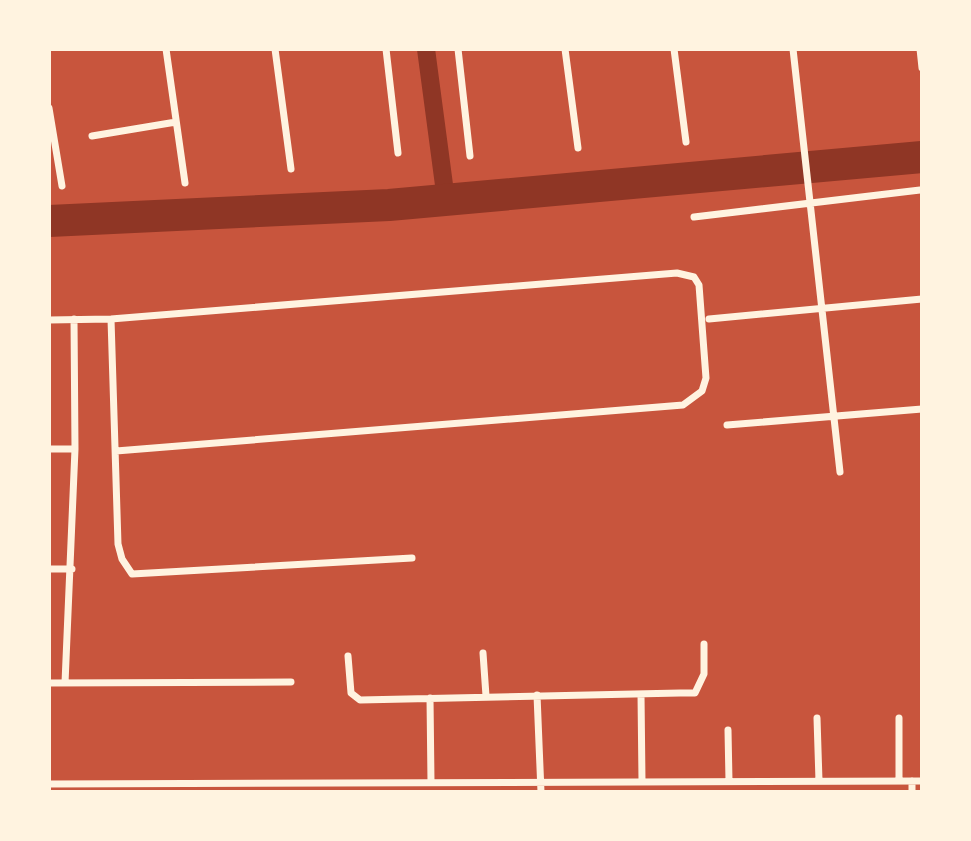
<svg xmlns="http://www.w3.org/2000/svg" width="971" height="841" font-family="'Fira Sans Condensed',sans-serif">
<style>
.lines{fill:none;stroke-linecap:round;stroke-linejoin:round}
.canal{stroke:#8f3625;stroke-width:18}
.river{stroke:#8f3625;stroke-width:32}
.minor{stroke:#fff3e0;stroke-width:7}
</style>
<rect width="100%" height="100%" fill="#c8553d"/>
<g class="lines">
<!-- canal -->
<path class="canal" d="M 426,49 L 446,200"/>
<!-- river -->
<path class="river" d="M 49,221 L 389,205 L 922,157"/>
<!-- minor -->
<path class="minor" d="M 166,49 L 185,183
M 275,49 L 291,169
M 386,49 L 398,153
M 458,49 L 470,156
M 565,49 L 578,148
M 674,49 L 686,142
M 793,49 L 840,472
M 920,49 L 922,68
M 49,108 L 62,186
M 92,136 L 176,122
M 694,217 L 920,190
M 111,319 L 118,544 L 122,559 L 132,574 L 412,558
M 709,319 L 922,299
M 49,320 L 111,319 L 677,273 L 694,277 L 699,285 L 706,378 L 702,391 L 683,405 L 116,451
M 727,425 L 922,409
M 49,449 L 75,449
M 49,569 L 72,569
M 483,653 L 486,696
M 348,656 L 351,693 L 360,700 L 680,693 L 695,693 L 704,674 L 704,644
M 49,683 L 291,682
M 65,683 L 75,449 L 74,319
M 641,694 L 642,781
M 537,695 L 541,792
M 430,698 L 431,782
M 817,718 L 819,781
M 899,718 L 899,781
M 728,730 L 729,781
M 49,784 L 922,781
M 912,792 L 912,781"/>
</g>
<!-- border -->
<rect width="971" height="841" fill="none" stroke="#fff3e0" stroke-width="102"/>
</svg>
